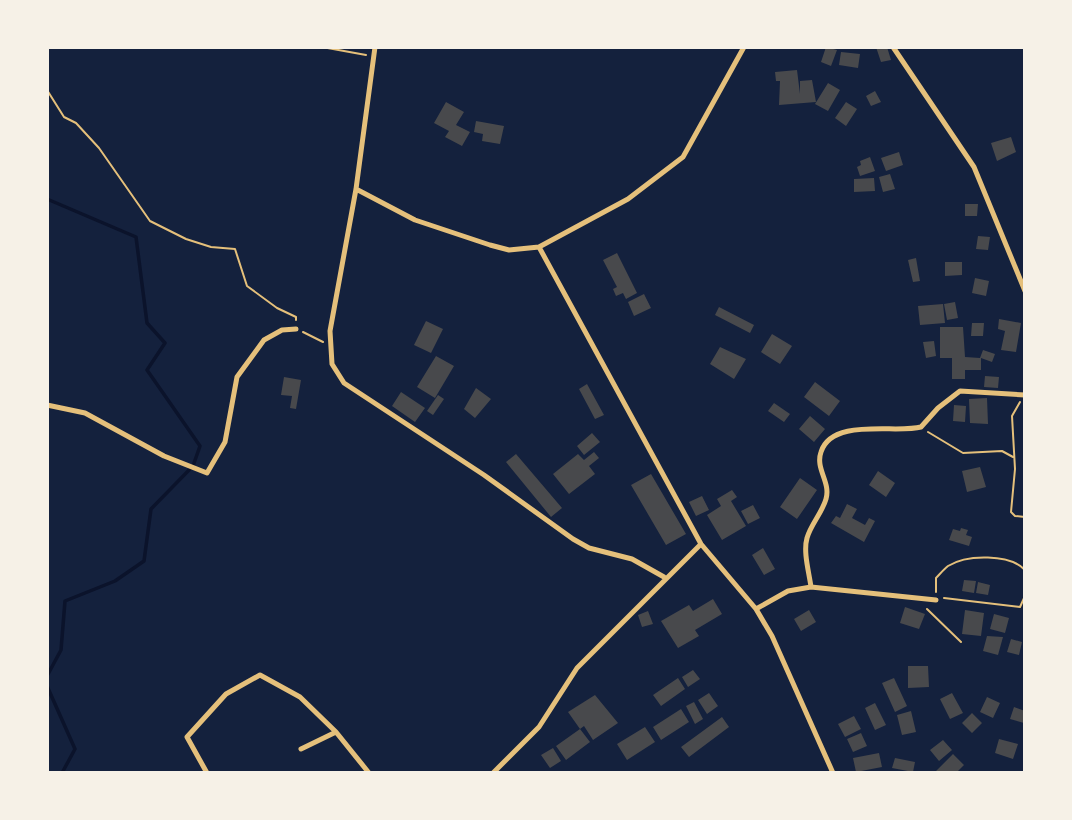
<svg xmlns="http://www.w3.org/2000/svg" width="1072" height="820" font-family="'DM Sans',sans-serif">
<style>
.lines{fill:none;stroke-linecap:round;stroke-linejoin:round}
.stream{stroke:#0b132b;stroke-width:3.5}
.building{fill:#48494c}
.path{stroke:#e5c07b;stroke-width:2}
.minor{stroke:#e5c07b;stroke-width:5}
</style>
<rect width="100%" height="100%" fill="#14213d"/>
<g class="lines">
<!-- stream -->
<path class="stream" d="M 47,199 L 136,237 L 147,323 L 165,343 L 147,370 L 200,446 L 193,466 L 151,509 L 144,561 L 115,581 L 65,601 L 61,650 L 47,676
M 47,686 L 75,749 L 62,773"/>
</g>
<!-- building -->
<path class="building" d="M 826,47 L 837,50 L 831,66 L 821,62 Z
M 876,47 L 887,47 L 891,60 L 881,62 Z
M 841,52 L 860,54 L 858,68 L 839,65 Z
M 797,70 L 800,94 L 800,81 L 812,80 L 816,102 L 779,105 L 780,81 L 776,81 L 775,72 Z
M 828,83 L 840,90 L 828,111 L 815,104 Z
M 875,91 L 881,102 L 871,106 L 866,96 Z
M 446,102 L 464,112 L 456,125 L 470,132 L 462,146 L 445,137 L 449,131 L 434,123 Z
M 846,102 L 857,109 L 846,126 L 835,118 Z
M 476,121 L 504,126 L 500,144 L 482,141 L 483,134 L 474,132 Z
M 1011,137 L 1016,152 L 997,161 L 991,143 Z
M 899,152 L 903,165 L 886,171 L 881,158 Z
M 870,157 L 875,171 L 860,176 L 857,167 L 861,165 L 860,161 Z
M 890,174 L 895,189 L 883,192 L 879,177 Z
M 874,178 L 875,191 L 854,192 L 854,179 Z
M 965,204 L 978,204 L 977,216 L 965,216 Z
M 978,236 L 990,237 L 988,250 L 976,249 Z
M 617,253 L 637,293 L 626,299 L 623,293 L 616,296 L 613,289 L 617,287 L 603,260 Z
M 916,258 L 920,281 L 913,282 L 908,260 Z
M 945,262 L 962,262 L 962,275 L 945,276 Z
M 975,278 L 989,281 L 986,296 L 972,293 Z
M 644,294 L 651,308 L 634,316 L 628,302 Z
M 955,302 L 958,318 L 947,320 L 944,304 Z
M 943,304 L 945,323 L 920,325 L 918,306 Z
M 719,307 L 754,325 L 750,333 L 715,315 Z
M 999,319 L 1021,323 L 1016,352 L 1001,350 L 1005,331 L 998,329 Z
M 426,321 L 443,329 L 431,353 L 414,345 Z
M 972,323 L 984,323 L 983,336 L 971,336 Z
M 940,327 L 963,327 L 965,357 L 980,358 L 983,350 L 995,354 L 992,362 L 981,358 L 981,370 L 965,370 L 965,379 L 952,379 L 952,358 L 940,358 Z
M 772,334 L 792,346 L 780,364 L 761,352 Z
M 934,341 L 936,356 L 926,358 L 923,342 Z
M 720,347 L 746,359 L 734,379 L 710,364 Z
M 436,356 L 454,366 L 435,398 L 417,387 Z
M 985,376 L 999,377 L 998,388 L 984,387 Z
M 284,377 L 301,380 L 296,409 L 290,408 L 292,396 L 281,395 Z
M 815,382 L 840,401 L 829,416 L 804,397 Z
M 587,384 L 604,415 L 595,419 L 579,389 Z
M 476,388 L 491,399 L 475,418 L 464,409 Z
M 401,392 L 425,408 L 415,422 L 392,406 Z
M 438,395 L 444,399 L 433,415 L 427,411 Z
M 987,398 L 988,424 L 970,423 L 969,399 Z
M 774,403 L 790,414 L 784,422 L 768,411 Z
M 954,405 L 966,406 L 965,422 L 953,421 Z
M 810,416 L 825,429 L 814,442 L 799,429 Z
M 592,433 L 600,442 L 584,455 L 577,446 Z
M 594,452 L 599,458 L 589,466 L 595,474 L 569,494 L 553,474 L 578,454 L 584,460 Z
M 516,454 L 562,508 L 551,517 L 506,462 Z
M 980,467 L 986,487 L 967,492 L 962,471 Z
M 878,471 L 895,483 L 886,497 L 869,485 Z
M 651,474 L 686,534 L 666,545 L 631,485 Z
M 800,478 L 817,490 L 797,519 L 780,507 Z
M 732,490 L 737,497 L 731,501 L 746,526 L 722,540 L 707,515 L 721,506 L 717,499 Z
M 702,496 L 709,510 L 696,516 L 689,502 Z
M 847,504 L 857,509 L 852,518 L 865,525 L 869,518 L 875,521 L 864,542 L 831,523 L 836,516 L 840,518 Z
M 753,505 L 760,518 L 748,524 L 741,511 Z
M 961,528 L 968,530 L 966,535 L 972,537 L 969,546 L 949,540 L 953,529 L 960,531 Z
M 763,548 L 775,569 L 764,575 L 752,555 Z
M 964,580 L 976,581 L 974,593 L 962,591 Z
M 978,582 L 990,585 L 988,595 L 976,593 Z
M 713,599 L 722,614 L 695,630 L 699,636 L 678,648 L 661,621 L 689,605 L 693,611 Z
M 905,607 L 925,614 L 919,629 L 900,623 Z
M 809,610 L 816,622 L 801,631 L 794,619 Z
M 965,610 L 984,613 L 981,636 L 962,634 Z
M 648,611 L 653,624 L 642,627 L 638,615 Z
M 994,614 L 1009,618 L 1005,633 L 990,629 Z
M 987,636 L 1003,637 L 998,655 L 983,651 Z
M 1011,639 L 1022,642 L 1019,655 L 1007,652 Z
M 908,666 L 928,666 L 929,687 L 908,688 Z
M 693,670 L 700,679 L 688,687 L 682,677 Z
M 678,678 L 685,689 L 661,706 L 653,695 Z
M 894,678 L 907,706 L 895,712 L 882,683 Z
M 709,693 L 718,706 L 707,714 L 698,700 Z
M 952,693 L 963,713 L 950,719 L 940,699 Z
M 595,695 L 618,723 L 593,740 L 584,726 L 580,729 L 568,712 Z
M 987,697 L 1000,703 L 993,718 L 980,712 Z
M 694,702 L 703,719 L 695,724 L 686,706 Z
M 875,703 L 886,725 L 875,730 L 865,708 Z
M 1014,707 L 1025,711 L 1024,723 L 1010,719 Z
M 681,709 L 689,722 L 661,740 L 653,727 Z
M 911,711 L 916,732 L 902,735 L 897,715 Z
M 972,713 L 982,723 L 972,733 L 962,723 Z
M 854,716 L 861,729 L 845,737 L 838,724 Z
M 722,717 L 729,727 L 689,757 L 681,747 Z
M 645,727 L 655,742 L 627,760 L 617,744 Z
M 580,729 L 590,742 L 566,760 L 556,746 Z
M 861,733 L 867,746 L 853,752 L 847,739 Z
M 999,739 L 1018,744 L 1013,759 L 995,753 Z
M 943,740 L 952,750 L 939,761 L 930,750 Z
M 553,748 L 561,761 L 550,768 L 541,755 Z
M 879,753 L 882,767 L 856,772 L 853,758 Z
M 953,754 L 964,765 L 956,773 L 934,773 Z
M 895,758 L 915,762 L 913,772 L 892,768 Z"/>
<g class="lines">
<!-- path -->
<path class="path" d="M 322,47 L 366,55
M 47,90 L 64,117 L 76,123 L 99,148 L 150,221 L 186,239 L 211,247 L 235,249 L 247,286 L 277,308 L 296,317 L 296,320
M 303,332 L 323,342
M 1020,402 L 1012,416 L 1015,469 L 1011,512 L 1015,516 L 1025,517
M 928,432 L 963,453 L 1002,451 L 1013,457
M 936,592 L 936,578 C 940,574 944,569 948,566 C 967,554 1010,554 1025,570
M 944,598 L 1020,607 L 1025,596
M 927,609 L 961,642"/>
<!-- minor -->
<path class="minor" d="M 375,47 L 356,189 L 330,331 L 332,364 L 344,383 L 484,475 L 573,539 L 589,548 L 632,559 L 664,577
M 893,47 L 974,167 L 1025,291
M 356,189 L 415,220 L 490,245 L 509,250 L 539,247 L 628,199 L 683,157 L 744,47
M 539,247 L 701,544 L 756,609 L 772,636 L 833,773
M 47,405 L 85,413 L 164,456 L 207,473 L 225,442 L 237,377 L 264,340 L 282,330 L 296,329
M 811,587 C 809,572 803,552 807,538 C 811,524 822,513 826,499 C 831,482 815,469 821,452 C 832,417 897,434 921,427 L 938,408 L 960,391 L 1025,395
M 756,609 L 788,591 L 811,587 L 936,600
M 301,749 L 336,732 L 369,773
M 207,773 L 187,737 L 226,694 L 260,675 L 300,697 L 336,732
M 493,773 L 539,727 L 577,668 L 701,544"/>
</g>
<!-- border -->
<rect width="1072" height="820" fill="none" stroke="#f6f1e7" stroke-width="98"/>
</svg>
